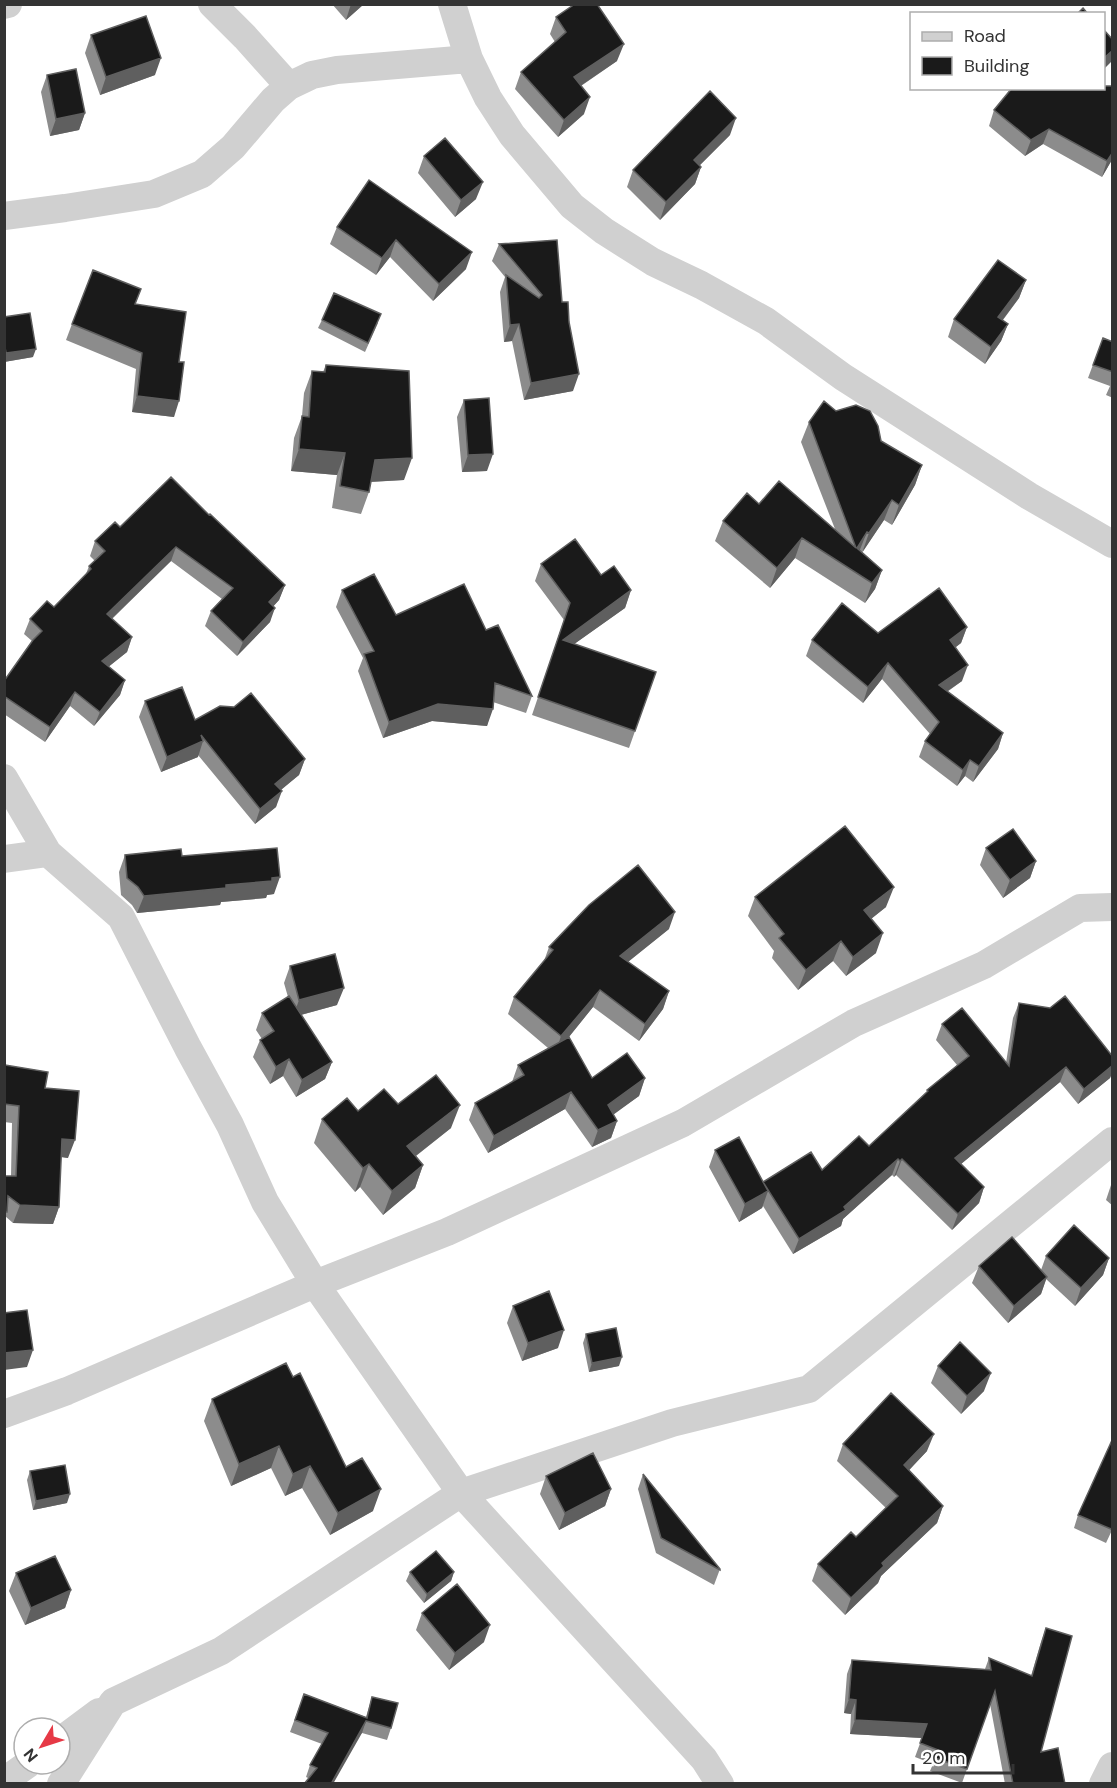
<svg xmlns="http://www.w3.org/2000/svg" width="1117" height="1788" font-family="'DM Sans',sans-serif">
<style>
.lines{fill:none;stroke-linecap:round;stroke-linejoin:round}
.street{stroke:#d0d0d0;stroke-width:28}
.wall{fill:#8c8c8c}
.shaded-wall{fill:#5f5f5f}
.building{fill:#1a1a1a;stroke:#5f5f5f;stroke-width:1.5}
</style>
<rect width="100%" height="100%" fill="#fff"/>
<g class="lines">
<!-- street -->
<path class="street" d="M 212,4 L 245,37 L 289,86
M 452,4 L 469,59 L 488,98 L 512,135 L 572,206 L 604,231 L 653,262 L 701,285 L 766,321 L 843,377 L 1029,496 L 1112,544
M 4,5 L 8,4
M 4,216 L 65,208 L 154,194 L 202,174 L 233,147 L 273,100 L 289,86 L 312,75 L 337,70 L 469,59
M 4,778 L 48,853 L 121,917 L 188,1048 L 230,1125 L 265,1202 L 315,1284 L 461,1493 L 704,1759 L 720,1784
M 4,859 L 48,853
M 4,1414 L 67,1391 L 315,1284 L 447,1232 L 683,1123 L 854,1023 L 984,965 L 1080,908 L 1112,907
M 60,1741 L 99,1712
M 4,1781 L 28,1764
M 61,1784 L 113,1702 L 221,1651 L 461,1493 L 672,1423 L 809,1389 L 1112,1141
M 1103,1784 L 1112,1766"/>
</g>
<!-- wall -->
<path class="wall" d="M 332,4 L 364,4 L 346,20 Z
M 556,17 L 617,61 L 581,86 L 584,114 L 558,137 L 515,89 L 521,72 L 555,42 L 550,34 Z
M 91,35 L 155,75 L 100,95 L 85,53 Z
M 47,75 L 85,113 L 79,130 L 50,136 L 41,92 Z
M 1113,86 L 1113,158 L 1102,177 L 1043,144 L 1025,156 L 989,126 L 994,110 Z
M 730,135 L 700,165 L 701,167 L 695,184 L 660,220 L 627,187 L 633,170 Z
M 424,156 L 476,199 L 455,217 L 418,173 Z
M 369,180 L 466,269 L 433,301 L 390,257 L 376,275 L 330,244 L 337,227 Z
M 499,244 L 562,302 L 569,322 L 573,391 L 524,400 L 512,341 L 504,342 L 500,292 L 505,277 L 492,261 Z
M 1026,280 L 1019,298 L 1003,320 L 1008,324 L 1001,341 L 985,364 L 948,337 L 954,319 Z
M 141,289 L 135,305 L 179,362 L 174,417 L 132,412 L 136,369 L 66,340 L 72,324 Z
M 4,317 L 33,357 L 4,362 Z
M 322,320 L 378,323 L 365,352 L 318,328 Z
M 1103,338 L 1113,342 L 1113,398 L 1106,395 L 1110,386 L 1088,378 Z
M 326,365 L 404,480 L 371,482 L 369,492 L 361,514 L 332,508 L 337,475 L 291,471 L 294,438 L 302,416 L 304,393 L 312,371 L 323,372 Z
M 464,400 L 487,471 L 462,472 L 457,417 Z
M 836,411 L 881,441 L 922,465 L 915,485 L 892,525 L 884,520 L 862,552 L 882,570 L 875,589 L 865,603 L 795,558 L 770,588 L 715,541 L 723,521 L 759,504 L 835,529 L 801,442 L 809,422 Z
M 209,515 L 285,585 L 279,600 L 273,606 L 270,622 L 237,656 L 205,626 L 211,611 L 222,599 L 171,561 L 112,619 L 132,637 L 127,652 L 108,667 L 125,680 L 120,695 L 94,726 L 70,706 L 45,742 L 4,714 L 4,681 L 32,641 L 24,634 L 30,619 L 54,607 L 86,574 L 89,566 L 95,561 L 90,556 L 95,541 L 120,527 Z
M 541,564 L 601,575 L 631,590 L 625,608 L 574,644 L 656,672 L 629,748 L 532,715 L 564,620 L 535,581 Z
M 342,590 L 396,615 L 486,630 L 532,696 L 526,713 L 493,702 L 487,726 L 432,721 L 383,738 L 358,671 L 363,658 L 336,607 Z
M 967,627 L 961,643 L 956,647 L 962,681 L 947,692 L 1003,733 L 998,749 L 973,782 L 965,776 L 957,786 L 919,757 L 925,741 L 930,734 L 882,679 L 863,703 L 806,656 L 812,640 L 878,633 Z
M 145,701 L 305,759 L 299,775 L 280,790 L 276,807 L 255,824 L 198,755 L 198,757 L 161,772 L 139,717 Z
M 986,848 L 1036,861 L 1030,878 L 1003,898 L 980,865 Z
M 125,855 L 182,856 L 274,894 L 267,895 L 266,898 L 221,902 L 220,905 L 137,913 L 132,905 L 121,895 L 119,872 Z
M 755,897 L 886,907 L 871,919 L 876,953 L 846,976 L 833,961 L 798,990 L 772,958 L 774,951 L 748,916 Z
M 669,929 L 628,962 L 669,991 L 663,1009 L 639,1041 L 593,1007 L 569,1037 L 592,1078 L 645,1078 L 639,1096 L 613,1114 L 617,1121 L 611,1138 L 592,1147 L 565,1109 L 488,1153 L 469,1120 L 475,1103 L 512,1082 L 518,1065 L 548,1048 L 508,1014 L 514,997 L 544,961 L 549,947 Z
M 290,966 L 337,1005 L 301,1015 L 332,1062 L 325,1079 L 296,1097 L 283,1076 L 270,1084 L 253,1057 L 260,1040 L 262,1039 L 256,1030 L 262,1013 L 288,997 L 284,983 Z
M 1019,1003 L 1113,1057 L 1113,1071 L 1110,1078 L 1078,1104 L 1060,1082 L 961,1164 L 984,1187 L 979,1203 L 952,1230 L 896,1175 L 894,1177 L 892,1175 L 843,1219 L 841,1226 L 793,1254 L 763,1206 L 762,1208 L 739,1222 L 709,1167 L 715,1150 L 763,1182 L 822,1170 L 869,1146 L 926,1094 L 927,1090 L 957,1065 L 936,1040 L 942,1024 L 1006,1063 L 1013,1018 Z
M 5,1065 L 45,1088 L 68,1158 L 61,1157 L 59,1207 L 53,1224 L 13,1223 L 5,1216 L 4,1219 L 11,1176 L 12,1123 L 4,1122 Z
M 398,1104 L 451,1128 L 416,1156 L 423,1165 L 415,1188 L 383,1215 L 360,1187 L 355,1192 L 314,1143 L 322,1119 L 358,1111 Z
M 1112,1182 L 1113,1182 L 1113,1206 L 1106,1200 Z
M 1046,1256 L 1109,1258 L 1103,1275 L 1075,1306 L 1046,1279 L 1041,1294 L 1008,1323 L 972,1283 L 979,1266 L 1041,1270 Z
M 513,1306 L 558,1348 L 522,1361 L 507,1323 Z
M 586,1334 L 619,1366 L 589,1372 L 583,1343 Z
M 938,1366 L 984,1391 L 961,1414 L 931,1383 Z
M 293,1377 L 373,1511 L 330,1535 L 302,1488 L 285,1496 L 271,1468 L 231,1486 L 204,1421 L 212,1399 Z
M 1113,1438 L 1113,1528 L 1106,1543 L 1074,1528 L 1078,1515 Z
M 843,1444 L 927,1451 L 909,1470 L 943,1506 L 937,1523 L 881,1576 L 878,1583 L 845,1615 L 812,1581 L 818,1564 L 856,1537 L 886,1508 L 837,1461 Z
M 30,1471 L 67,1503 L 33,1510 L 27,1480 Z
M 643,1474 L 720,1569 L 714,1585 L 656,1553 L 638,1489 Z
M 546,1476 L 611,1489 L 605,1506 L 559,1530 L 540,1494 Z
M 410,1572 L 454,1572 L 451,1581 L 424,1603 L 406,1581 Z
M 16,1573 L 71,1590 L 65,1608 L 25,1625 L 9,1591 Z
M 422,1613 L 484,1642 L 449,1670 L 416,1630 Z
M 1046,1628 L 1041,1752 L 1065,1784 L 1005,1784 L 990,1704 L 962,1783 L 930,1771 L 933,1764 L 915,1757 L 922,1738 L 850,1734 L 851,1714 L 844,1713 L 847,1674 L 852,1660 L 985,1669 L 989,1658 L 1031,1676 L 1041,1642 Z
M 304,1694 L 366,1717 L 372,1697 L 391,1728 L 387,1740 L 362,1733 L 308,1778 L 306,1777 L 310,1765 L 322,1744 L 290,1732 Z"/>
<!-- shaded-wall -->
<path class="shaded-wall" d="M 351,4 L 364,4 L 346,20 Z
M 624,44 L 617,61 L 567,95 L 574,77 Z
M 1113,50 L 1112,61 L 1104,69 L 1104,58 Z
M 161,58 L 155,75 L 100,95 L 106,77 Z
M 590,97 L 584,114 L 558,137 L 564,120 Z
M 85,113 L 79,130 L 50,136 L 56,119 Z
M 736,118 L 730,135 L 688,177 L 694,160 Z
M 1049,129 L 1043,144 L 1025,156 L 1031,140 Z
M 1113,152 L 1113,158 L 1102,177 L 1107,161 Z
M 701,167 L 695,184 L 660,220 L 666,202 Z
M 483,182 L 476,199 L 455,217 L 461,200 Z
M 396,240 L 390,257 L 376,275 L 382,258 Z
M 472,252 L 466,269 L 433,301 L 439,284 Z
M 1026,280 L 1019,298 L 992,334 L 998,317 Z
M 519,324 L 512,341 L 504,342 L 510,325 Z
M 1008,324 L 1001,341 L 985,364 L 991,347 Z
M 36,349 L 33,357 L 4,362 L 6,353 Z
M 579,374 L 573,391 L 524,400 L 531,383 Z
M 137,396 L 179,401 L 174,417 L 132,412 Z
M 299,449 L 345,453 L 337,475 L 291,471 Z
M 493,454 L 487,471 L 462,472 L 468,455 Z
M 412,458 L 404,480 L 367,482 L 375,460 Z
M 922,465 L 915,485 L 892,525 L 899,505 Z
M 892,500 L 884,520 L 862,553 L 869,533 Z
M 867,532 L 859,552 L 857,548 Z
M 802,538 L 795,558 L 770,588 L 777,568 Z
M 176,547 L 171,561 L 101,629 L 107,614 Z
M 882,570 L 875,589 L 865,603 L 872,583 Z
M 285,585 L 279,600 L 264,617 L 269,602 Z
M 631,590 L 625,608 L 556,657 L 563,640 Z
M 275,608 L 270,622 L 237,656 L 243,642 Z
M 967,627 L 961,643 L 944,656 L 950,640 Z
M 132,637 L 127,652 L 97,676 L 102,661 Z
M 888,663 L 882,679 L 863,703 L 868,687 Z
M 968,665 L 962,681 L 933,701 L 939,685 Z
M 125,680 L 120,695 L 94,726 L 100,712 Z
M 75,692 L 70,706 L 45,742 L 50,727 Z
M 438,704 L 493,709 L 487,726 L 432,721 L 383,738 L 389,722 Z
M 1003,733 L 998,749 L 973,782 L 979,766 Z
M 203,741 L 198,757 L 161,772 L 167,757 Z
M 305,759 L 299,775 L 269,800 L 275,784 Z
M 970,760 L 965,776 L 957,786 L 963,770 Z
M 282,791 L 276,807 L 255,824 L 260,809 Z
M 1036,861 L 1030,878 L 1003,898 L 1010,880 Z
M 280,877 L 274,894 L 267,895 L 266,898 L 221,902 L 220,905 L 137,913 L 144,896 L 226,885 Z
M 894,887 L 886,907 L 857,930 L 864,910 Z
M 675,912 L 669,929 L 614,973 L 620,956 Z
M 883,933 L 876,953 L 846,976 L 853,957 Z
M 841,941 L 833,961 L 798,990 L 806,970 Z
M 344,988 L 337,1005 L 293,1017 L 299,1000 Z
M 600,990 L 593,1007 L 555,1054 L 561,1036 Z
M 669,991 L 663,1009 L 639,1041 L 645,1024 Z
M 289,1059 L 283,1076 L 270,1084 L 276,1067 Z
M 332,1062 L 325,1079 L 296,1097 L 302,1080 Z
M 1113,1065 L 1113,1071 L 1110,1078 L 1078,1104 L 1084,1089 Z
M 1066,1067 L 1060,1082 L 949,1174 L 955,1158 Z
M 645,1078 L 639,1096 L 602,1123 L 608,1105 Z
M 571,1092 L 565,1109 L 488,1153 L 494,1136 Z
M 460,1105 L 451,1128 L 399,1169 L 407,1146 Z
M 617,1121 L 611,1138 L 592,1147 L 598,1130 Z
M 62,1139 L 75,1140 L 68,1158 L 55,1156 Z
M 898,1159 L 892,1175 L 843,1219 L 841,1226 L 793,1254 L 799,1239 L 844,1207 Z
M 902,1159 L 896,1175 L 894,1177 L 900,1161 Z
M 369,1164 L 360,1187 L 355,1192 L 363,1168 Z
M 423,1165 L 415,1188 L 383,1215 L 392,1191 Z
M 984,1187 L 979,1203 L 952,1230 L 958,1214 Z
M 768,1191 L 762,1208 L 739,1222 L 745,1204 Z
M 20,1205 L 59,1207 L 53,1224 L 13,1223 Z
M 1109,1258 L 1103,1275 L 1075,1306 L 1081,1288 Z
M 1047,1277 L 1041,1294 L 1008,1323 L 1014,1306 Z
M 564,1330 L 558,1348 L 522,1361 L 528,1343 Z
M 33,1350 L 27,1367 L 4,1370 L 4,1353 Z
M 622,1357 L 619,1366 L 589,1372 L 592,1363 Z
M 991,1373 L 984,1391 L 961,1414 L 967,1396 Z
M 934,1434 L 927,1451 L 898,1482 L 904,1465 Z
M 279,1446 L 271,1468 L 231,1486 L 239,1464 Z
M 310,1466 L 302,1488 L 285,1496 L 293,1474 Z
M 381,1489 L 373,1511 L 330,1535 L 338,1513 Z
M 611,1489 L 605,1506 L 559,1530 L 565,1513 Z
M 70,1494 L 67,1503 L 33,1510 L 36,1501 Z
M 943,1506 L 937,1523 L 881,1576 L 878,1583 L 845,1615 L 851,1598 L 882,1563 Z
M 454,1572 L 451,1581 L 424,1603 L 427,1594 Z
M 71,1590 L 65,1608 L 25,1625 L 31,1608 Z
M 490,1625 L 484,1642 L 449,1670 L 455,1653 Z
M 849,1699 L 856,1700 L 851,1714 L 844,1713 Z
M 855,1720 L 927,1724 L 922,1738 L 850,1734 Z
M 366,1721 L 362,1733 L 333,1784 L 331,1784 Z"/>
<!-- building -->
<path class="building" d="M 575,4 L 597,4 L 624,44 L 574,77 L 590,97 L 564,120 L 521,72 L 566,32 L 556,17 Z
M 1083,8 L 1088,14 L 1077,14 Z
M 146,16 L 161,58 L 106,77 L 91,35 Z
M 1104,30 L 1113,40 L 1113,50 L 1104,58 Z
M 76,69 L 85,113 L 56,119 L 47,75 Z
M 1104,86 L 1113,86 L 1113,152 L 1107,161 L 1049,129 L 1031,140 L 994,110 L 1012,88 L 1104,88 Z
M 710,91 L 736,118 L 694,160 L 701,167 L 666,202 L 633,170 Z
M 445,138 L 483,182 L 461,200 L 424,156 Z
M 369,180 L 472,252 L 439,284 L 396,240 L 382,258 L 337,227 Z
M 557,240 L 562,302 L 568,302 L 569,322 L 579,374 L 531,383 L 519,324 L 510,325 L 506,275 L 539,298 L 542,295 L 499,244 Z
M 998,260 L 1026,280 L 998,317 L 1008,324 L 991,347 L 954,319 Z
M 93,270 L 141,289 L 135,304 L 186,312 L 179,362 L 184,362 L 179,401 L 137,396 L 142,353 L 72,324 Z
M 334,293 L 381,314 L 368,343 L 322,320 Z
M 30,313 L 36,349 L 6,353 L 4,342 L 4,317 Z
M 1103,338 L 1113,342 L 1113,372 L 1093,365 Z
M 326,365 L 409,371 L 412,458 L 375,460 L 369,492 L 340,486 L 345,453 L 299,449 L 302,416 L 309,417 L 312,371 L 325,372 Z
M 489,398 L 493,454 L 468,455 L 464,400 Z
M 824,401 L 836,411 L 856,405 L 870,411 L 878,426 L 881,441 L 922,465 L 899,505 L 892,500 L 869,533 L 867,532 L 857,548 L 882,570 L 872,583 L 802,538 L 777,568 L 723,521 L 747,493 L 759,504 L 779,481 L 856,548 L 809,422 Z
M 171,477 L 209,515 L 210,514 L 285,585 L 269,602 L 275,608 L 243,642 L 211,611 L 233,588 L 176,547 L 107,614 L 132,637 L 102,661 L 125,680 L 100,712 L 75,692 L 50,727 L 4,696 L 4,681 L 33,640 L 42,631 L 30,619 L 47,601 L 54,607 L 91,569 L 89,566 L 105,551 L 95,541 L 115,522 L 120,527 Z
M 575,539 L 601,575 L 614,566 L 631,590 L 563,640 L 656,672 L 635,731 L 538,697 L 570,603 L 541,564 Z
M 374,574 L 396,615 L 464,584 L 486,630 L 498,625 L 532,696 L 495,683 L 493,709 L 438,704 L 389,722 L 364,654 L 374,651 L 342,590 Z
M 939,588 L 967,627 L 950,640 L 968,665 L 939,685 L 1003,733 L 979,766 L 970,760 L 963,770 L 925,741 L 939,722 L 888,663 L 868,687 L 812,640 L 842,603 L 878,633 Z
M 182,687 L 195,720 L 220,706 L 234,707 L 251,693 L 305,759 L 275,784 L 282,791 L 260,809 L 201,735 L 203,741 L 167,757 L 145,701 Z
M 845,826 L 894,887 L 864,910 L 883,933 L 853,957 L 841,941 L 806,970 L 779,938 L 784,934 L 755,897 Z
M 1013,829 L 1036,861 L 1010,880 L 986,848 Z
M 277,848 L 280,877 L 272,878 L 272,881 L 226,885 L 226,888 L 144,896 L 138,887 L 127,878 L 125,855 L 181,849 L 182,856 Z
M 638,865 L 675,912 L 620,956 L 669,991 L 645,1024 L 600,990 L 561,1036 L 514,997 L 553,950 L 549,947 L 589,905 Z
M 335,954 L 344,988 L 299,1000 L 290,966 Z
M 289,996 L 332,1062 L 302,1080 L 289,1059 L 276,1067 L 260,1040 L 274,1031 L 262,1013 Z
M 1065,996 L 1113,1057 L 1113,1065 L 1084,1089 L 1066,1067 L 955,1158 L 984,1187 L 958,1214 L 902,1159 L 900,1161 L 898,1159 L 844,1207 L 846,1210 L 799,1239 L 763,1182 L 811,1152 L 822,1170 L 859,1136 L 869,1146 L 928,1091 L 927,1090 L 969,1056 L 942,1024 L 962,1008 L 1009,1066 L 1019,1003 L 1050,1008 Z
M 569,1037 L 592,1078 L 627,1053 L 645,1078 L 608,1105 L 617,1121 L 598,1130 L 571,1092 L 494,1136 L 475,1103 L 524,1075 L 518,1065 Z
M 5,1065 L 48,1072 L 45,1088 L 79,1091 L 75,1140 L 62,1139 L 59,1207 L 20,1205 L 8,1196 L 7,1212 L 4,1212 L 4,1176 L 16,1176 L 19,1106 L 4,1104 Z
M 436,1075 L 460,1105 L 407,1146 L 423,1165 L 392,1191 L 369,1164 L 363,1168 L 322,1119 L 347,1098 L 358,1111 L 384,1089 L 398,1104 Z
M 739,1137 L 768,1191 L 745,1204 L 715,1150 Z
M 1074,1225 L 1109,1258 L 1081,1288 L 1046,1256 Z
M 1012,1237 L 1047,1277 L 1014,1306 L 979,1266 Z
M 549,1291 L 564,1330 L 528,1343 L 513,1306 Z
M 27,1310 L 33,1350 L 4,1353 L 4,1313 Z
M 616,1328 L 622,1357 L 592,1363 L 586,1334 Z
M 960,1342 L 991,1373 L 967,1396 L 938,1366 Z
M 286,1363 L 293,1377 L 300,1373 L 346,1467 L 362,1458 L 381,1489 L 338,1513 L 310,1466 L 293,1474 L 279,1446 L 239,1464 L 212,1399 Z
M 891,1393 L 934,1434 L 904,1465 L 943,1506 L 882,1563 L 884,1566 L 851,1598 L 818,1564 L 851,1532 L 856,1537 L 898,1496 L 843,1444 Z
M 1113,1438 L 1113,1526 L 1111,1529 L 1078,1515 Z
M 593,1453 L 611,1489 L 565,1513 L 546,1476 Z
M 65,1465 L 70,1494 L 36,1501 L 30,1471 Z
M 643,1474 L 720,1569 L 720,1570 L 661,1538 Z
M 436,1551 L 454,1572 L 427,1594 L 410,1572 Z
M 55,1556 L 71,1590 L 31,1608 L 16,1573 Z
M 457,1584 L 490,1625 L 455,1653 L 422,1613 Z
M 1046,1628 L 1072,1636 L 1041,1752 L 1058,1748 L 1065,1784 L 1013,1784 L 995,1691 L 967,1769 L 935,1758 L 938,1750 L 920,1743 L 927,1724 L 855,1720 L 856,1700 L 849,1699 L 852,1660 L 991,1670 L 989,1658 L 1032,1676 Z
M 304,1694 L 367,1718 L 372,1697 L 398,1703 L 391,1728 L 366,1721 L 331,1784 L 304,1784 L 317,1768 L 310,1765 L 328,1733 L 295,1720 Z"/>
<!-- border -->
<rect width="1117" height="1788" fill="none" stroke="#333333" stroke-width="12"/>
<!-- legend -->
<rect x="910" y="12" width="195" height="78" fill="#ffffff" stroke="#adadad" stroke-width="1.5"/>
<rect x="922" y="32" width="30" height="9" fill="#d0d0d0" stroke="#adadad" stroke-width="1.5"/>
<text x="964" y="42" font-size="18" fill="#333333">Road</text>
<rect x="922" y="57" width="30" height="18" fill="#1a1a1a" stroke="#adadad" stroke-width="1.5"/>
<text x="964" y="72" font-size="18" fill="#333333">Building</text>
<!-- north arrow -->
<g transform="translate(42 1746) rotate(231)"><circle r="28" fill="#ffffff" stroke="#adadad" stroke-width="1.5"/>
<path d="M0-4.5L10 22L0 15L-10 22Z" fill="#e63946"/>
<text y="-9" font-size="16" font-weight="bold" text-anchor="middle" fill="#333333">N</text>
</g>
<!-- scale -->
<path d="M913 1764v9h100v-9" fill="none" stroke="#333333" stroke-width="3"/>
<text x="922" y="1764" font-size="18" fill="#333333" stroke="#ffffff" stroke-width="4.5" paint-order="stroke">20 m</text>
</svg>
